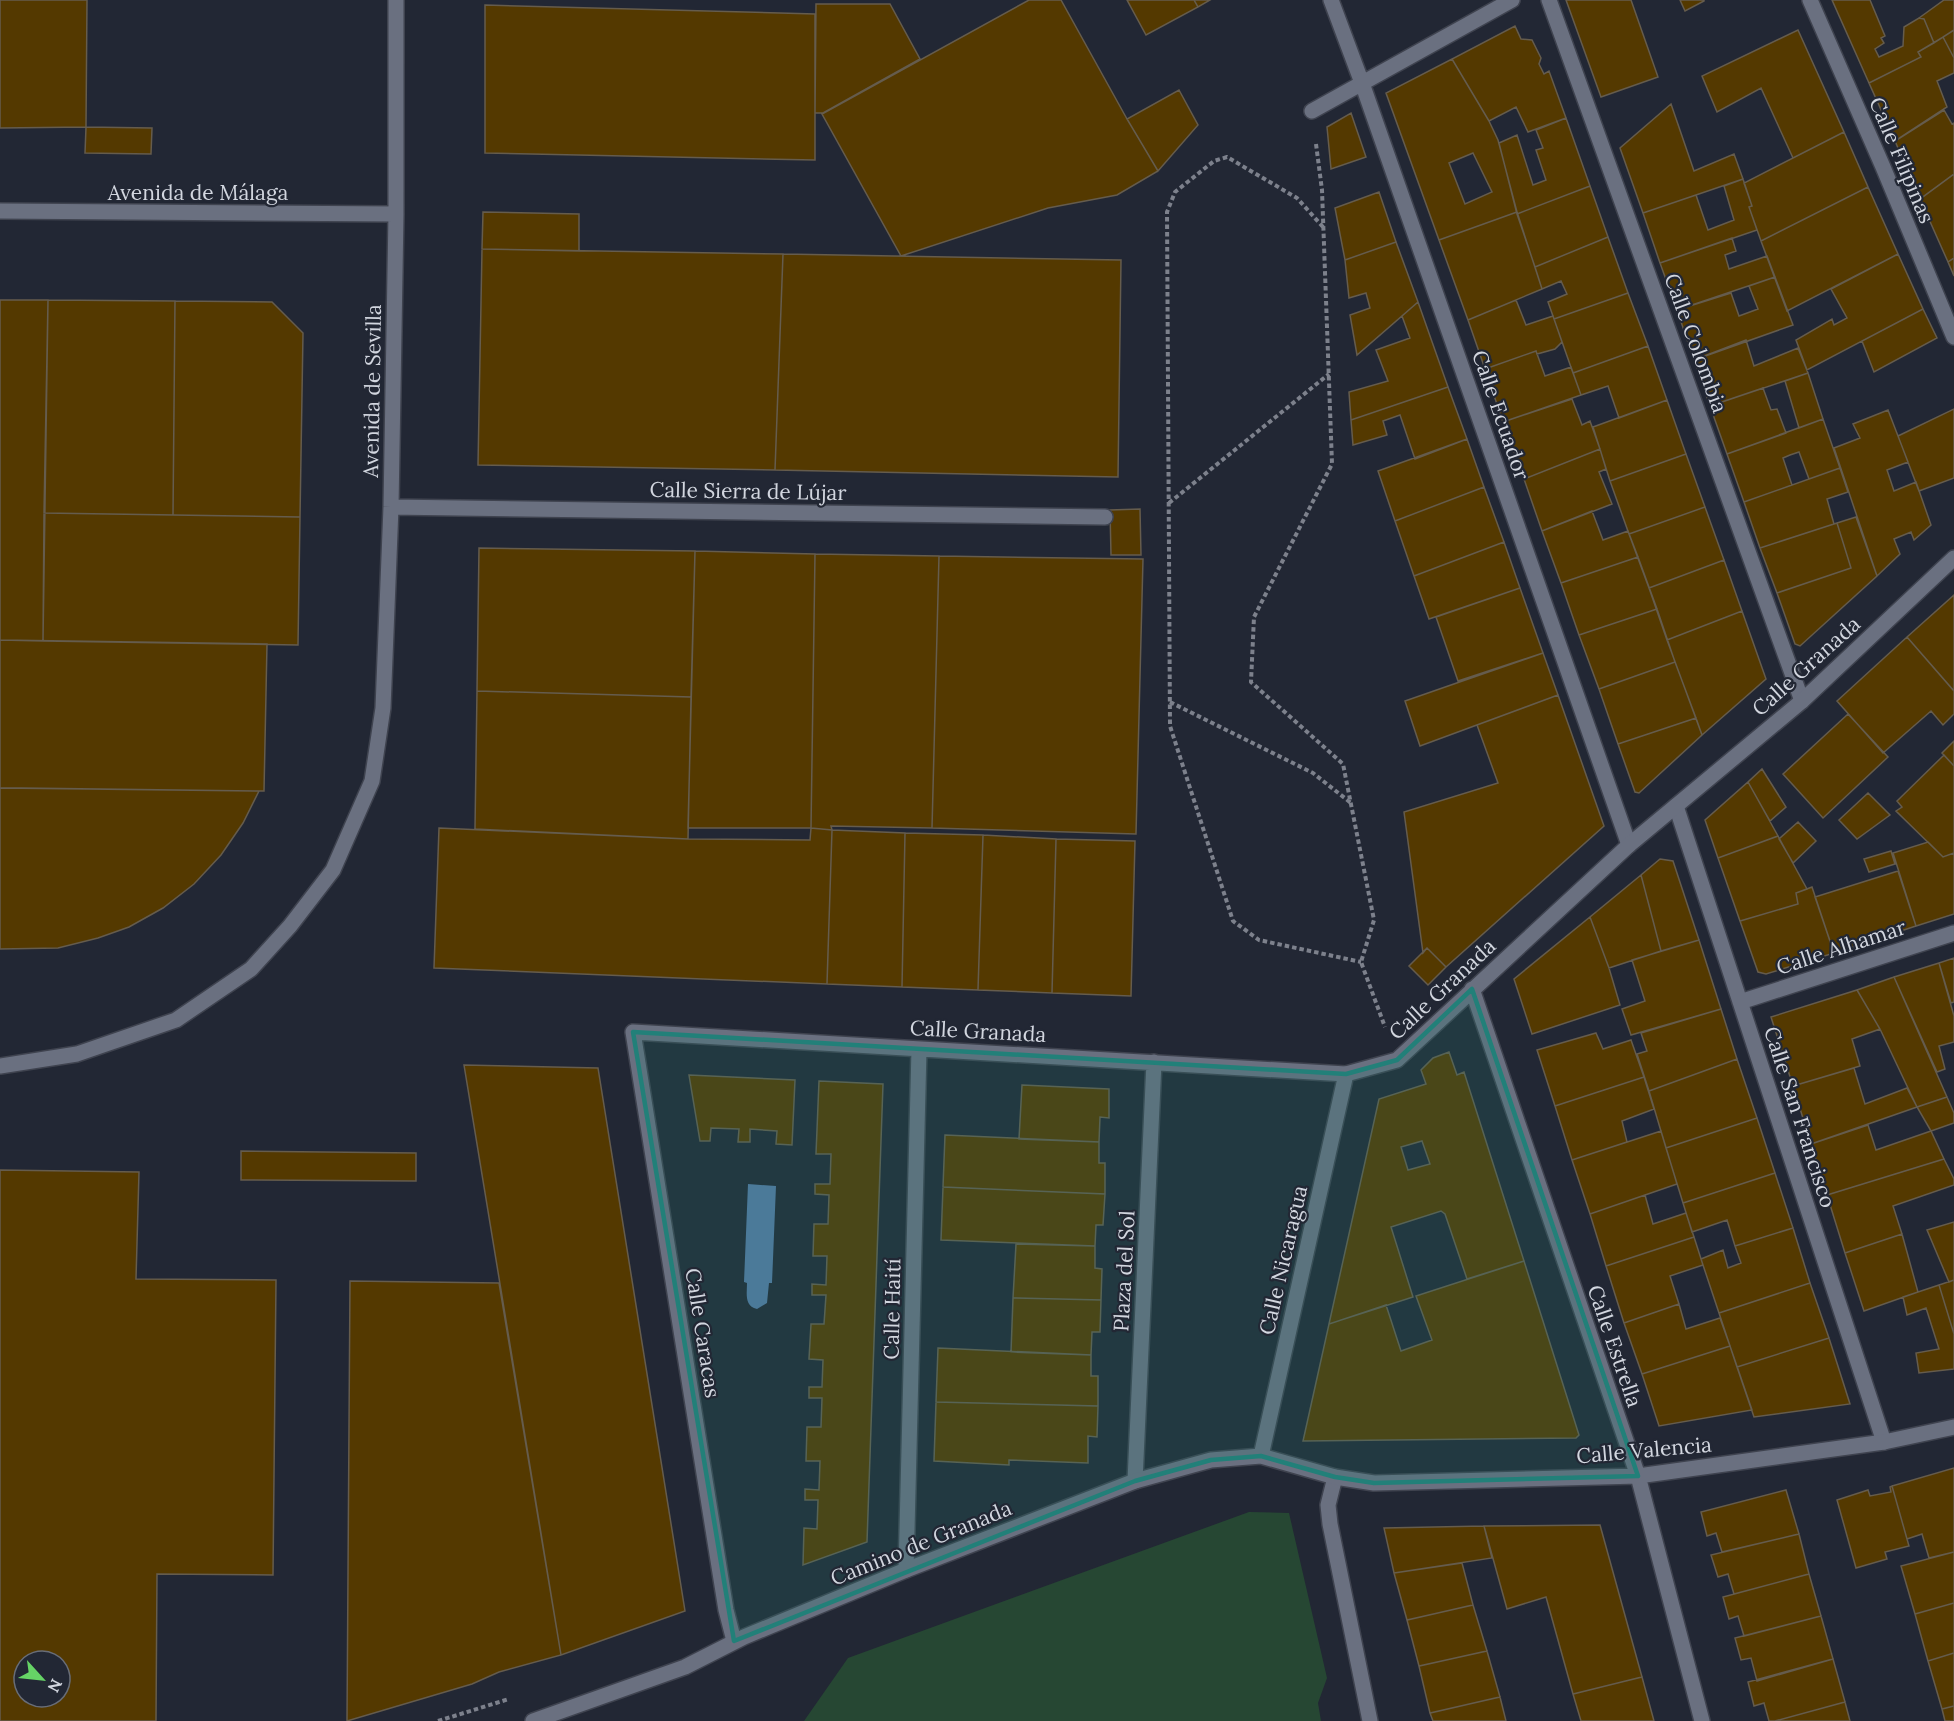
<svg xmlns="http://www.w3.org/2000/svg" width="1954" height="1721" font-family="Lora,serif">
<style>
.green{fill:#264733}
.water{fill:#5678a2}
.building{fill:#543900;stroke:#655c4d;stroke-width:1.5;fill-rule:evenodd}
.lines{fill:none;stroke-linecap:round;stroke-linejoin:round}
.street-casing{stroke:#3f434f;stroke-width:18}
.secondary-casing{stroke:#3f434f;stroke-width:18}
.path{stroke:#7d818c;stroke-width:4;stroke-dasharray:4.5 3;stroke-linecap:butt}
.street{stroke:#6a7080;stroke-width:15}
.secondary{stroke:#6a7080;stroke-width:15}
.marked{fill:#228079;fill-opacity:0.2;stroke:#228079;stroke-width:4.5;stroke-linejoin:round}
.labels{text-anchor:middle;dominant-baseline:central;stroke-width:4.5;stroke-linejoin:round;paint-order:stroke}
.street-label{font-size:21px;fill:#d2d6df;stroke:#222734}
</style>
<rect width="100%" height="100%" fill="#222734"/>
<!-- green -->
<path class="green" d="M 1249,1512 L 1289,1513 L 1327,1678 L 1318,1703 L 1321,1721 L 804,1721 L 848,1658 Z"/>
<!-- water -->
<path class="water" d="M 748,1184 L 776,1186 L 772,1283 L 769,1283 L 767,1303 L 757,1309 C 744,1306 747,1293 747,1283 L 744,1282 Z"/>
<!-- building -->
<path class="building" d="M 0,0 L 87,0 L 86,127 L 0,128 Z
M 1029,0 L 1061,0 L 1127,119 L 1158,171 L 1117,195 L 1048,208 L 901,256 L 822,114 Z
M 1127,0 L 1194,0 L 1198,7 L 1146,35 Z
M 1194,0 L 1210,0 L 1198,7 Z
M 1566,0 L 1631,0 L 1658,77 L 1601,97 Z
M 1680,0 L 1704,0 L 1704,1 L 1685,11 Z
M 1832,0 L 1870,0 L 1885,36 L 1881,38 L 1884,43 L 1875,49 L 1879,57 L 1903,46 L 1904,27 L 1919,18 L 1924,19 L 1934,43 L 1918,52 L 1921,57 L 1869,83 Z
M 1944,0 L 1954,0 L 1954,30 L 1934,43 L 1924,19 L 1919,18 Z
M 816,4 L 890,4 L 920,59 L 823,113 L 815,113 Z
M 485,5 L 815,14 L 815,160 L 485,153 Z
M 1515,26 L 1521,39 L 1532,40 L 1541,58 L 1539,64 L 1544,74 L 1549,71 L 1566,118 L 1528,132 L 1516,107 L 1489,121 L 1452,59 Z
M 1798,30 L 1844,132 L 1793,158 L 1761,88 L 1717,112 L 1702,76 Z
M 1954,30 L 1954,58 L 1943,37 Z
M 1943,37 L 1954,58 L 1954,73 L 1937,81 L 1947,107 L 1895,141 L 1869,83 L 1921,57 L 1918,52 Z
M 1452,59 L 1489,121 L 1498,140 L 1517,212 L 1439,240 L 1386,93 ZM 1473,153 L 1492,192 L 1465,204 L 1449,163 Z
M 1179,90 L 1198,125 L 1158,171 L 1127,119 Z
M 1671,104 L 1694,171 L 1734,154 L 1743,179 L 1643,213 L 1620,148 Z
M 1944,110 L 1952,124 L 1954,123 L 1954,174 L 1920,199 L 1895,141 Z
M 1351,113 L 1366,157 L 1331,169 L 1327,127 Z
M 1566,118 L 1590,186 L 1517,214 L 1499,143 L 1517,135 L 1533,185 L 1546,180 L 1536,150 L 1543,148 L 1536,130 Z
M 86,127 L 152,128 L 151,154 L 85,153 Z
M 1844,132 L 1868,187 L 1761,241 L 1749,207 L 1752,206 L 1744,183 Z
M 1954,174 L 1954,258 L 1948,262 L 1920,199 Z
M 1743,179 L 1752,206 L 1749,207 L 1757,230 L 1660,263 L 1643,213 L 1696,195 L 1708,230 L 1734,220 L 1724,186 Z
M 1590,186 L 1608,237 L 1535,267 L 1517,214 Z
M 1868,187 L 1898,254 L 1787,311 L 1761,241 Z
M 1379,192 L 1396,242 L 1345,260 L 1335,208 Z
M 483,212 L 579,214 L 579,251 L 482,249 Z
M 1517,212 L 1542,289 L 1468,320 L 1439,240 Z
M 1608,237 L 1628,293 L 1554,319 L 1548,302 L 1567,294 L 1561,281 L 1542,289 L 1535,267 Z
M 1732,238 L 1736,251 L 1725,255 L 1729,269 L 1767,256 L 1775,277 L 1677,310 L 1660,263 Z
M 1396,242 L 1418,302 L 1357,355 L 1350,315 L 1370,308 L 1366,293 L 1349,298 L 1345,260 Z
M 482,249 L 783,254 L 775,470 L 478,465 Z
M 783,254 L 1121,260 L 1118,477 L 775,470 Z
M 1898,254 L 1923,309 L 1807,370 L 1796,340 L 1832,319 L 1834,325 L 1847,318 L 1831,289 Z
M 1954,258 L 1954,276 L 1948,262 Z
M 1775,277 L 1793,325 L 1694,360 L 1677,310 L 1731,293 L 1739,316 L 1758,309 L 1749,286 Z
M 1628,293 L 1648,346 L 1573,373 L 1554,319 Z
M 0,300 L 48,300 L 43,641 L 0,640 Z
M 48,300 L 175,301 L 173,515 L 44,513 Z
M 1516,300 L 1526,325 L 1553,316 L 1562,342 L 1555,349 L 1537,354 L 1536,351 L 1485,369 L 1468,320 Z
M 175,301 L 272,302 L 303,333 L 300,517 L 173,515 Z
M 1418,302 L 1448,387 L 1351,420 L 1349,392 L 1388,381 L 1376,350 L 1410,338 L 1402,316 Z
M 1923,309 L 1937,338 L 1874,372 L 1862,341 Z
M 1746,340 L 1754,366 L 1798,348 L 1808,373 L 1710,406 L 1694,360 Z
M 1648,346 L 1667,400 L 1619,418 L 1608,386 L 1581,395 L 1573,373 Z
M 1536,351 L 1545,376 L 1571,367 L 1581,395 L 1503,422 L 1485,369 Z
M 1808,373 L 1823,419 L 1799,428 L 1785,381 Z
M 1448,387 L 1467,439 L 1415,459 L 1400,415 L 1383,421 L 1387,435 L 1353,445 L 1351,420 Z
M 1763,388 L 1771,410 L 1777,409 L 1786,433 L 1727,454 L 1710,406 Z
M 1572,399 L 1582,425 L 1590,421 L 1600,449 L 1524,479 L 1503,422 Z
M 1667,400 L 1686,454 L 1610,481 L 1593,427 Z
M 1954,409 L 1954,478 L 1919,491 L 1898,436 Z
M 1888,410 L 1908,462 L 1887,470 L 1894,491 L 1916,482 L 1931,525 L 1914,540 L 1911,532 L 1894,539 L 1900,554 L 1877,576 L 1834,448 L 1860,438 L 1853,424 Z
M 1823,419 L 1840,468 L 1809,479 L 1799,452 L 1790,455 L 1783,458 L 1792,485 L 1744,502 L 1727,454 Z
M 1467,439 L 1484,487 L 1395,521 L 1378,471 Z
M 1600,449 L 1606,469 L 1599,472 L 1612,504 L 1542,531 L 1524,479 Z
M 1686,454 L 1705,507 L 1629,534 L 1610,481 Z
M 1840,468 L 1848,492 L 1827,499 L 1834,524 L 1760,548 L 1744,502 Z
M 1484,487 L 1504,542 L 1414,576 L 1395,521 Z
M 1705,507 L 1724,560 L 1649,588 L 1629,534 Z
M 1140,509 L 1141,555 L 1111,555 L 1110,510 Z
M 1592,511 L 1603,540 L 1628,531 L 1638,557 L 1561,583 L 1542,531 Z
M 44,513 L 300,517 L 298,645 L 43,641 Z
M 1856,517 L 1877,576 L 1800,646 L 1795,644 L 1777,593 L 1851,568 L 1837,523 Z
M 1837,523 L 1851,568 L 1777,593 L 1760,548 Z
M 1504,542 L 1520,588 L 1429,619 L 1414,576 Z
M 479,548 L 695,551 L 691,697 L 477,691 Z
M 695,551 L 815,554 L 811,828 L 688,828 Z
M 815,554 L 939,556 L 932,828 L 831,826 L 832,830 L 811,828 Z
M 939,556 L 1143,559 L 1136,834 L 932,828 Z
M 1638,557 L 1657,609 L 1579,635 L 1561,583 Z
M 1724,560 L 1742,611 L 1667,640 L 1649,588 Z
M 1520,588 L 1543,653 L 1458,681 L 1436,617 Z
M 1954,595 L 1954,691 L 1907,637 Z
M 1657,609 L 1675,662 L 1599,689 L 1579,635 Z
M 1742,611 L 1766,679 L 1702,735 L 1667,640 Z
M 1907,637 L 1954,691 L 1954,714 L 1943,725 L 1931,711 L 1883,753 L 1837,701 Z
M 0,640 L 267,644 L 264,791 L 0,788 Z
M 1543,653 L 1558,695 L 1420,746 L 1405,701 Z
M 1675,662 L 1696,718 L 1618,744 L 1599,689 Z
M 477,691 L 691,697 L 688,839 L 475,829 Z
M 1558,695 L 1604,826 L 1446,967 L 1427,948 L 1423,953 L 1404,812 L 1498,783 L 1477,725 Z
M 1848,714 L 1888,757 L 1823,818 L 1783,774 Z
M 1696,718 L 1702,735 L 1639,793 L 1635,792 L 1618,744 Z
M 1954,741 L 1954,766 L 1942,753 Z
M 1944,755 L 1954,766 L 1954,853 L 1943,857 L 1896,811 L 1902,807 L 1897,801 Z
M 1762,769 L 1786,807 L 1770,821 L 1748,782 Z
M 1748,782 L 1778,836 L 1718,858 L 1705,820 Z
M 0,788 L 22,788 L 259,791 L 243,823 L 221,855 L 194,884 L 163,908 L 129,927 L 98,938 L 58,948 L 0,949 Z
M 1868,793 L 1890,815 L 1857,839 L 1839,820 Z
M 1798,822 L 1816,841 L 1793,863 L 1779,839 Z
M 439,828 L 688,839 L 810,840 L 811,828 L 832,830 L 827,984 L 434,968 Z
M 832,830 L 905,833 L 902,987 L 827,984 Z
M 905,833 L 983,835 L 978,990 L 902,987 Z
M 983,835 L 1056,839 L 1052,993 L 978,990 Z
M 1778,836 L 1807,889 L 1796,893 L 1798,904 L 1740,921 L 1718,858 Z
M 1056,839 L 1135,841 L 1131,996 L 1052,993 Z
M 1928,842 L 1943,857 L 1954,853 L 1954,914 L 1916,926 L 1893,853 Z
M 1891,851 L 1895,864 L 1869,872 L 1864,859 Z
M 1660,859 L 1673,861 L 1699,940 L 1661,951 L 1641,875 Z
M 1898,871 L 1916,926 L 1834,953 L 1815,897 Z
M 1641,875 L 1661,951 L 1609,968 L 1590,917 Z
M 1812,887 L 1834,953 L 1766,974 L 1758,972 L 1740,921 L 1798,904 L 1796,893 Z
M 1590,917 L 1609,968 L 1620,1005 L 1532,1034 L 1514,979 Z
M 1699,940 L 1721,1009 L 1631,1035 L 1622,1009 L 1645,1001 L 1632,960 Z
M 1427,948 L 1446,967 L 1428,985 L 1409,966 Z
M 1954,958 L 1954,1002 L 1951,1003 L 1939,963 Z
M 1939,963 L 1954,1016 L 1954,1042 L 1939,1046 L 1945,1069 L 1937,1072 L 1894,977 Z
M 1894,977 L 1947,1097 L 1917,1107 L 1880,1029 L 1857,990 Z
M 1857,990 L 1880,1029 L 1852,1039 L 1860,1066 L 1793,1086 L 1771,1017 Z
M 1721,1009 L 1737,1059 L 1649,1091 L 1637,1054 L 1647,1051 L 1641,1033 Z
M 1596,1033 L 1603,1049 L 1631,1040 L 1644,1077 L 1555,1106 L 1537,1050 Z
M 1449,1052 L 1457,1075 L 1464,1072 L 1524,1261 L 1467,1279 L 1445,1214 L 1441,1211 L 1391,1227 L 1413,1297 L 1329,1324 L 1379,1099 L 1426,1084 L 1421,1070 L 1433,1058 ZM 1422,1141 L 1430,1164 L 1408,1170 L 1401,1147 Z
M 1737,1059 L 1757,1118 L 1666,1148 L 1649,1091 Z
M 464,1065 L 598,1068 L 685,1611 L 561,1655 Z
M 1854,1068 L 1865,1104 L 1907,1088 L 1917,1107 L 1811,1144 L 1793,1086 Z
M 689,1075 L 795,1080 L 792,1145 L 776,1144 L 777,1131 L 750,1129 L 750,1142 L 738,1142 L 739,1129 L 711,1128 L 710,1141 L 700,1141 Z
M 1644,1077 L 1654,1109 L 1622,1121 L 1627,1142 L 1572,1160 L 1555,1106 Z
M 819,1081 L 883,1084 L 867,1542 L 803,1565 L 804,1528 L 817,1529 L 818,1500 L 805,1500 L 805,1489 L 819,1490 L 820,1461 L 806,1461 L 807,1427 L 821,1427 L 822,1398 L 809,1398 L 809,1387 L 822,1387 L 823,1360 L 809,1359 L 811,1324 L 824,1324 L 826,1295 L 812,1295 L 812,1284 L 826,1285 L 827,1256 L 813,1256 L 814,1224 L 828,1224 L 829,1195 L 815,1194 L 815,1184 L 830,1184 L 831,1154 L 816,1154 Z
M 1022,1085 L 1109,1089 L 1109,1118 L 1100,1117 L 1099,1142 L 1019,1139 Z
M 1947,1097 L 1954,1113 L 1954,1123 L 1931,1131 L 1917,1107 Z
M 1757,1118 L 1775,1173 L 1683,1203 L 1666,1148 Z
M 1868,1125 L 1876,1150 L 1931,1131 L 1944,1159 L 1827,1195 L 1811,1144 Z
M 1661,1131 L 1677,1184 L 1590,1214 L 1572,1160 Z
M 945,1135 L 1099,1142 L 1099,1163 L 1105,1163 L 1105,1194 L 943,1187 Z
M 241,1151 L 416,1153 L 416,1181 L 241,1180 Z
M 1944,1159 L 1954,1179 L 1954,1185 L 1893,1206 L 1902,1234 L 1845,1253 L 1827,1195 Z
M 0,1170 L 139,1172 L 136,1279 L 276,1280 L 273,1575 L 157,1574 L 156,1721 L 0,1721 ZM 24,1661 L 60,1661 L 60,1697 L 24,1697 Z
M 1775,1173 L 1793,1228 L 1735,1246 L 1727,1220 L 1692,1232 L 1683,1203 Z
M 943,1187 L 1105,1194 L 1103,1225 L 1096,1225 L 1095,1246 L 941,1240 Z
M 1645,1195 L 1653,1224 L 1686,1213 L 1694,1237 L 1606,1266 L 1590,1214 Z
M 1954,1222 L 1954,1280 L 1949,1282 L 1927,1230 Z
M 1793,1228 L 1810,1283 L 1719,1313 L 1701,1259 L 1723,1250 L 1728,1268 L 1741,1263 L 1735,1246 Z
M 1902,1234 L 1918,1292 L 1864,1311 L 1845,1253 Z
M 1694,1237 L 1703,1265 L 1670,1276 L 1679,1304 L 1624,1323 L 1606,1266 Z
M 1016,1244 L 1095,1246 L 1095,1268 L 1102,1269 L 1101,1300 L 1013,1298 Z
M 1524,1261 L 1579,1435 L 1576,1438 L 1303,1441 L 1329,1324 L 1386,1305 L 1401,1351 L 1432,1340 L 1416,1296 Z
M 1954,1280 L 1954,1334 L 1939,1285 Z
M 350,1281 L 499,1283 L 561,1655 L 499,1672 L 472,1684 L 347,1721 Z
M 1810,1283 L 1829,1338 L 1737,1367 L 1719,1313 Z
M 1939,1285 L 1954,1334 L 1954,1369 L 1919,1373 L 1916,1353 L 1939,1349 L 1926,1308 L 1907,1315 L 1903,1297 Z
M 1013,1298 L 1101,1300 L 1100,1332 L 1092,1332 L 1091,1355 L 1011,1352 Z
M 1679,1304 L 1686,1329 L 1720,1318 L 1730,1346 L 1642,1374 L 1624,1323 Z
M 1829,1338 L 1850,1404 L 1754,1417 L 1737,1367 Z
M 1730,1346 L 1752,1410 L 1659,1426 L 1642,1374 Z
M 938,1348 L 1091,1355 L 1091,1376 L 1098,1376 L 1098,1406 L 936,1402 Z
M 936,1402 L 1098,1406 L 1097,1437 L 1088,1436 L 1088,1463 L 1009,1460 L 1009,1465 L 934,1461 Z
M 1954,1468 L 1954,1552 L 1929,1558 L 1922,1534 L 1907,1539 L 1892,1486 Z
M 1892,1486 L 1909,1546 L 1885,1552 L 1887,1559 L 1856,1568 L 1837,1500 L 1868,1490 L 1870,1496 L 1891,1492 L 1890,1487 Z
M 1786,1490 L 1799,1534 L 1722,1552 L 1716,1533 L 1707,1536 L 1701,1512 Z
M 1600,1525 L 1642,1677 L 1573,1694 L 1546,1597 L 1507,1609 L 1484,1526 Z
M 1484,1526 L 1492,1558 L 1394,1573 L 1384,1528 Z
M 1799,1534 L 1809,1574 L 1734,1594 L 1728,1574 L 1718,1577 L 1711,1555 Z
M 1954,1552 L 1954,1603 L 1915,1614 L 1901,1566 Z
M 1462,1563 L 1473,1605 L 1407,1620 L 1394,1573 Z
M 1809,1574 L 1821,1616 L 1744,1636 L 1738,1616 L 1729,1619 L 1723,1597 Z
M 1954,1603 L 1954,1653 L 1928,1661 L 1915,1614 Z
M 1473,1605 L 1487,1651 L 1419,1666 L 1407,1620 Z
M 1821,1616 L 1833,1659 L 1757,1681 L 1751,1658 L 1741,1660 L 1735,1638 Z
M 1487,1651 L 1500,1697 L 1430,1713 L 1419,1666 Z
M 1954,1653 L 1954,1706 L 1942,1709 L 1928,1661 Z
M 1833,1659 L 1845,1702 L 1775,1721 L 1769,1721 L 1764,1703 L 1754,1706 L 1748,1682 Z
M 1642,1677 L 1654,1721 L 1581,1721 L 1573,1694 Z
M 1500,1697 L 1506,1721 L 1433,1721 L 1430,1713 Z
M 1845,1702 L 1850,1721 L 1775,1721 Z
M 1954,1706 L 1954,1721 L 1945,1721 L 1942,1709 Z"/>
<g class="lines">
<defs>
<path id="street" d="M 1331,0 L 1362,83 L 1629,845
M 1549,0 L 1802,701
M 1810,0 L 1883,167 L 1954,337
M 1312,111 L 1512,0
M 0,211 L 396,214
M 391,507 L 1105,517
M 1676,806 L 1884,1442
M 1740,1002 L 1954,933
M 0,1066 L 77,1054 L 176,1020 L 251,969 L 290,926 L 333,870 L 372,781 L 383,708 L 391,507 L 396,214 L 396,0
M 1335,1477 L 1328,1505 L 1330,1524 L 1370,1721
M 1135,1481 L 1154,1062
M 906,1570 L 919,1049
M 734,1641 L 726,1610 L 633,1032 L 1346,1074"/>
<path id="secondary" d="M 1472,989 L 1638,1476 L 1702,1721
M 1261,1456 L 1346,1074 L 1397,1060 L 1629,845 L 1802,701 L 1954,558
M 533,1721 L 685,1667 L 744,1637 L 906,1570 L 1135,1481 L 1211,1460 L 1261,1456 L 1335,1477 L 1374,1483 L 1638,1476 L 1884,1442 L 1954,1427"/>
</defs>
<!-- street casing -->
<use href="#street" class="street-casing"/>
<!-- secondary casing -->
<use href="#secondary" class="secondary-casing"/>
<!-- path -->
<path class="path" d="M 1316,144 L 1322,190 L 1332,464 L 1254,617 L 1251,682 L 1343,764 L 1374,920 L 1361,962 L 1385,1027
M 1323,227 L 1297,198 L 1227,157 L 1214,161 L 1175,192 L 1167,212 L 1170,726 L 1233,921 L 1259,940 L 1361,962
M 1169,503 L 1329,374
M 1170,702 L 1313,773 L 1351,803
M 438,1721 L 509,1699"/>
<!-- street -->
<use href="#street" class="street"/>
<!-- secondary -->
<use href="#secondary" class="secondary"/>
</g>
<!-- marked area -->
<path class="marked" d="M 1472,989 L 1638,1476 L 1374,1483 L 1335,1477 L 1261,1456 L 1211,1460 L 1135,1481 L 734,1641 L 633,1032 L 1346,1074 L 1397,1060 Z"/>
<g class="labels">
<!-- street labels -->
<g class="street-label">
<text transform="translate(1902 160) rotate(67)">Calle Filipinas</text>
<text x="198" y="192">Avenida de Málaga</text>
<text transform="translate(1696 343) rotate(70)">Calle Colombia</text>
<text transform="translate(372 391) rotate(-89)">Avenida de Sevilla</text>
<text transform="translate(1501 415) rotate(71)">Calle Ecuador</text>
<text transform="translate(748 491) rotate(1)">Calle Sierra de Lújar</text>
<text transform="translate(1806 666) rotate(-42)">Calle Granada</text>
<text transform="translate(1841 947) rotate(-18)">Calle Alhamar</text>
<text transform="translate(1442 989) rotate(-43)">Calle Granada</text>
<text transform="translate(978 1031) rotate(3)">Calle Granada</text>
<text transform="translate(1800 1117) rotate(72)">Calle San Francisco</text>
<text transform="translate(1283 1260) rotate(-77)">Calle Nicaragua</text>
<text transform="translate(1124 1271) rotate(-87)">Plaza del Sol</text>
<text transform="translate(892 1309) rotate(-89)">Calle Haití</text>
<text transform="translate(703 1333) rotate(81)">Calle Caracas</text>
<text transform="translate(1615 1346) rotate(71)">Calle Estrella</text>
<text transform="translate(1644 1450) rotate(-5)">Calle Valencia</text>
<text transform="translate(921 1543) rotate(-22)">Camino de Granada</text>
</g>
</g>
<!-- north arrow -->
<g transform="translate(42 1679) rotate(117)"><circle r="28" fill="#222734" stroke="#686d78" stroke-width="1.5"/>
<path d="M0-4.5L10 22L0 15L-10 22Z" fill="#66d466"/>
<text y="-9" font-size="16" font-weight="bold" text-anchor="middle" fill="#d2d6df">N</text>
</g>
</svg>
